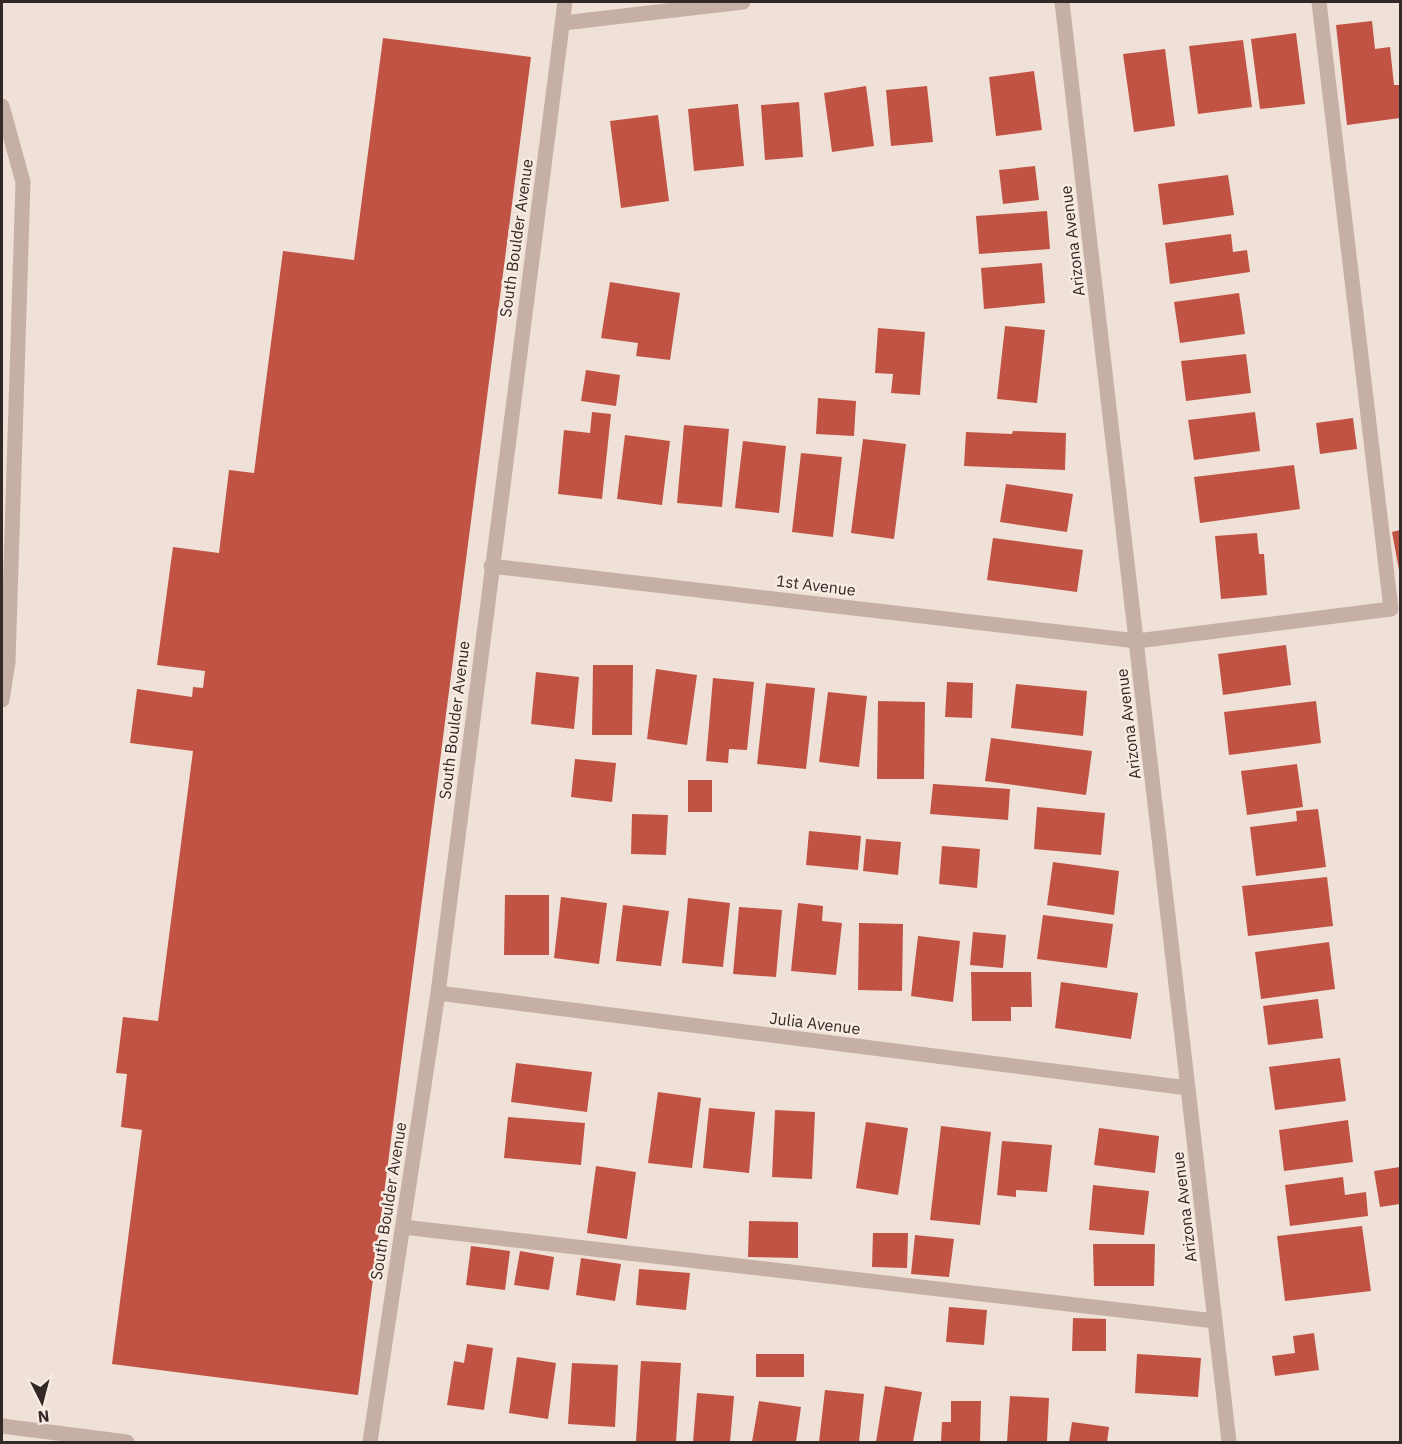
<svg xmlns="http://www.w3.org/2000/svg" width="1402" height="1444" font-family="'IBM Plex Sans',sans-serif">
<style>
.building{fill:#c05343}
.lines{fill:none;stroke-linecap:round;stroke-linejoin:round}
.minor{stroke:#c6afa4;stroke-width:15}
.labels{text-anchor:middle;dominant-baseline:central;stroke-width:5;stroke-linejoin:round;paint-order:stroke}
.street-label{font-size:16px;fill:#322825;stroke:#f7ebe2}
</style>
<rect width="100%" height="100%" fill="#efe1d7"/>
<!-- building -->
<path class="building" d="M 1372,21 L 1375,49 L 1390,47 L 1394,85 L 1400,85 L 1400,118 L 1347,125 L 1336,25 Z
M 1296,33 L 1305,104 L 1260,109 L 1251,39 Z
M 383,38 L 531,57 L 358,1395 L 112,1364 L 142,1130 L 121,1127 L 127,1074 L 116,1073 L 123,1017 L 158,1021 L 193,751 L 130,743 L 137,689 L 192,697 L 193,687 L 203,688 L 205,671 L 157,665 L 173,547 L 219,553 L 229,470 L 254,473 L 283,251 L 354,260 Z
M 1243,40 L 1252,107 L 1198,114 L 1189,46 Z
M 1165,49 L 1175,126 L 1134,132 L 1123,54 Z
M 1034,71 L 1042,130 L 996,136 L 989,77 Z
M 866,86 L 874,146 L 832,152 L 824,93 Z
M 927,86 L 933,142 L 891,146 L 886,90 Z
M 799,102 L 803,157 L 765,160 L 761,105 Z
M 738,104 L 744,166 L 694,171 L 688,109 Z
M 658,115 L 669,201 L 621,208 L 610,121 Z
M 1035,166 L 1039,200 L 1003,204 L 999,170 Z
M 1228,175 L 1234,215 L 1163,225 L 1158,184 Z
M 1047,211 L 1050,249 L 979,254 L 976,216 Z
M 1231,234 L 1233,252 L 1247,250 L 1250,272 L 1170,284 L 1165,243 Z
M 1042,263 L 1045,303 L 984,309 L 981,268 Z
M 610,282 L 680,293 L 670,360 L 636,356 L 638,343 L 601,338 Z
M 1239,293 L 1245,334 L 1180,343 L 1174,302 Z
M 1005,326 L 1045,330 L 1037,403 L 997,399 Z
M 878,328 L 925,332 L 920,395 L 891,393 L 893,374 L 875,373 Z
M 1246,354 L 1251,393 L 1186,401 L 1181,361 Z
M 586,370 L 620,375 L 616,406 L 581,401 Z
M 818,398 L 856,401 L 854,436 L 816,434 Z
M 592,412 L 611,414 L 602,499 L 558,494 L 564,430 L 590,433 Z
M 1255,412 L 1260,451 L 1194,460 L 1188,420 Z
M 1353,418 L 1357,449 L 1320,454 L 1316,423 Z
M 684,425 L 729,429 L 722,507 L 677,503 Z
M 1013,431 L 1066,433 L 1065,470 L 964,466 L 966,432 L 1012,434 Z
M 625,435 L 670,441 L 662,505 L 617,499 Z
M 863,439 L 906,444 L 894,539 L 851,533 Z
M 743,441 L 786,446 L 779,513 L 735,508 Z
M 801,453 L 842,457 L 833,537 L 792,532 Z
M 1294,465 L 1300,509 L 1200,523 L 1194,477 Z
M 1006,484 L 1073,494 L 1067,532 L 1000,522 Z
M 1400,530 L 1400,570 L 1399,570 L 1392,532 Z
M 1257,533 L 1259,554 L 1264,554 L 1267,595 L 1221,599 L 1215,536 Z
M 993,538 L 1083,550 L 1077,592 L 987,580 Z
M 1286,645 L 1291,685 L 1223,695 L 1218,654 Z
M 593,665 L 633,665 L 632,735 L 592,735 Z
M 656,669 L 697,675 L 687,745 L 647,739 Z
M 536,672 L 579,677 L 574,729 L 531,724 Z
M 713,678 L 754,682 L 747,750 L 729,749 L 728,763 L 706,761 Z
M 947,682 L 973,683 L 972,718 L 945,717 Z
M 766,683 L 815,688 L 806,769 L 757,764 Z
M 1016,684 L 1087,691 L 1083,736 L 1011,728 Z
M 828,692 L 867,696 L 859,767 L 819,762 Z
M 878,701 L 925,702 L 924,779 L 877,779 Z
M 1316,701 L 1321,743 L 1229,755 L 1224,712 Z
M 991,738 L 1092,751 L 1086,795 L 985,781 Z
M 575,759 L 616,763 L 612,802 L 571,797 Z
M 1297,764 L 1303,807 L 1247,815 L 1241,771 Z
M 688,780 L 712,780 L 712,812 L 688,812 Z
M 933,784 L 1010,789 L 1008,820 L 930,814 Z
M 1037,807 L 1105,813 L 1101,855 L 1034,849 Z
M 1318,809 L 1326,867 L 1256,876 L 1250,827 L 1297,821 L 1296,811 Z
M 632,814 L 668,815 L 666,855 L 631,854 Z
M 809,831 L 861,836 L 858,870 L 806,865 Z
M 866,839 L 901,842 L 898,875 L 863,871 Z
M 942,846 L 980,849 L 977,888 L 939,884 Z
M 1053,862 L 1119,871 L 1114,915 L 1047,905 Z
M 1327,877 L 1333,926 L 1248,936 L 1242,886 Z
M 505,895 L 549,895 L 549,955 L 504,955 Z
M 561,897 L 607,903 L 599,964 L 554,958 Z
M 688,898 L 730,903 L 723,967 L 682,963 Z
M 798,903 L 823,906 L 822,921 L 842,923 L 836,975 L 791,971 Z
M 623,905 L 669,911 L 661,966 L 616,961 Z
M 739,907 L 782,910 L 776,977 L 733,974 Z
M 1043,915 L 1113,924 L 1107,968 L 1037,959 Z
M 859,923 L 903,924 L 902,991 L 858,990 Z
M 973,932 L 1006,935 L 1003,968 L 970,965 Z
M 918,936 L 960,941 L 953,1002 L 911,996 Z
M 1329,942 L 1335,989 L 1261,999 L 1255,952 Z
M 971,972 L 1031,972 L 1032,1007 L 1011,1007 L 1011,1021 L 972,1021 Z
M 1061,982 L 1138,993 L 1131,1039 L 1055,1028 Z
M 1318,999 L 1323,1038 L 1268,1045 L 1263,1006 Z
M 1340,1058 L 1346,1101 L 1275,1110 L 1269,1067 Z
M 516,1063 L 592,1072 L 587,1112 L 511,1102 Z
M 658,1092 L 701,1098 L 692,1168 L 648,1163 Z
M 709,1108 L 755,1112 L 749,1173 L 703,1168 Z
M 775,1110 L 815,1112 L 812,1179 L 772,1177 Z
M 508,1117 L 585,1123 L 581,1165 L 504,1158 Z
M 1348,1120 L 1353,1162 L 1284,1171 L 1279,1130 Z
M 866,1122 L 908,1128 L 898,1195 L 856,1188 Z
M 941,1126 L 991,1132 L 980,1225 L 930,1220 Z
M 1099,1128 L 1159,1136 L 1155,1173 L 1094,1165 Z
M 1002,1141 L 1052,1145 L 1047,1192 L 1016,1190 L 1016,1197 L 997,1195 Z
M 596,1166 L 636,1172 L 627,1239 L 587,1233 Z
M 1400,1167 L 1400,1204 L 1380,1207 L 1374,1171 Z
M 1343,1177 L 1345,1195 L 1366,1192 L 1368,1216 L 1290,1226 L 1285,1185 Z
M 1093,1185 L 1149,1191 L 1144,1235 L 1089,1230 Z
M 749,1221 L 798,1222 L 798,1258 L 748,1257 Z
M 1362,1226 L 1371,1291 L 1285,1301 L 1277,1236 Z
M 873,1233 L 908,1233 L 907,1268 L 872,1267 Z
M 915,1235 L 954,1239 L 949,1277 L 911,1274 Z
M 1093,1244 L 1155,1244 L 1154,1286 L 1094,1286 Z
M 471,1246 L 510,1251 L 505,1290 L 466,1285 Z
M 520,1251 L 554,1257 L 549,1290 L 514,1285 Z
M 581,1258 L 621,1264 L 615,1301 L 576,1295 Z
M 639,1269 L 690,1273 L 686,1310 L 636,1305 Z
M 949,1307 L 987,1310 L 984,1345 L 946,1342 Z
M 1073,1318 L 1106,1319 L 1106,1351 L 1072,1351 Z
M 1314,1333 L 1319,1370 L 1275,1376 L 1272,1356 L 1295,1353 L 1293,1336 Z
M 467,1344 L 493,1348 L 484,1410 L 447,1405 L 454,1361 L 464,1363 Z
M 756,1354 L 804,1354 L 804,1377 L 756,1377 Z
M 1137,1354 L 1201,1358 L 1198,1397 L 1135,1393 Z
M 517,1357 L 556,1363 L 548,1419 L 509,1413 Z
M 641,1361 L 681,1363 L 676,1442 L 636,1441 Z
M 572,1363 L 618,1365 L 615,1427 L 568,1424 Z
M 885,1386 L 922,1392 L 913,1442 L 876,1442 Z
M 825,1390 L 864,1394 L 859,1442 L 819,1442 Z
M 697,1393 L 734,1396 L 730,1442 L 693,1442 Z
M 1010,1396 L 1049,1398 L 1047,1442 L 1007,1442 Z
M 759,1401 L 801,1407 L 796,1442 L 752,1442 Z
M 951,1401 L 981,1401 L 980,1442 L 941,1442 L 942,1422 L 951,1422 Z
M 1072,1422 L 1109,1427 L 1107,1442 L 1069,1442 Z"/>
<g class="lines">
<!-- minor -->
<path class="minor" d="M 1062,2 L 1229,1442
M 563,23 L 743,2
M 2,106 L 23,182 L 8,662 L 2,700
M 491,566 L 1137,641 L 1391,609 L 1319,2
M 438,993 L 1188,1088
M 403,1227 L 1215,1321
M 2,1426 L 127,1442
M 370,1442 L 438,993 L 565,2"/>
</g>
<g class="labels">
<!-- street labels -->
<g class="street-label">
<text transform="translate(516 238) rotate(-82)">South Boulder Avenue</text>
<text transform="translate(1072 241) rotate(-97)">Arizona Avenue</text>
<text transform="translate(816 585) rotate(7)">1st Avenue</text>
<text transform="translate(454 720) rotate(-83)">South Boulder Avenue</text>
<text transform="translate(1128 724) rotate(-97)">Arizona Avenue</text>
<text transform="translate(815 1023) rotate(7)">Julia Avenue</text>
<text transform="translate(388 1201) rotate(-81)">South Boulder Avenue</text>
<text transform="translate(1184 1207) rotate(-97)">Arizona Avenue</text>
</g>
</g>
<!-- border -->
<rect width="1402" height="1444" fill="none" stroke="#322825" stroke-width="6"/>
<!-- north arrow -->
<g transform="translate(42 1402) rotate(174)" stroke="#f7ebe2" stroke-width="4.5" paint-order="stroke">
<path d="M0-4.5L10 22L0 15L-10 22Z" fill="#322825"/>
<text y="-9" font-size="16" font-weight="bold" text-anchor="middle" fill="#322825">N</text>
</g>
</svg>
